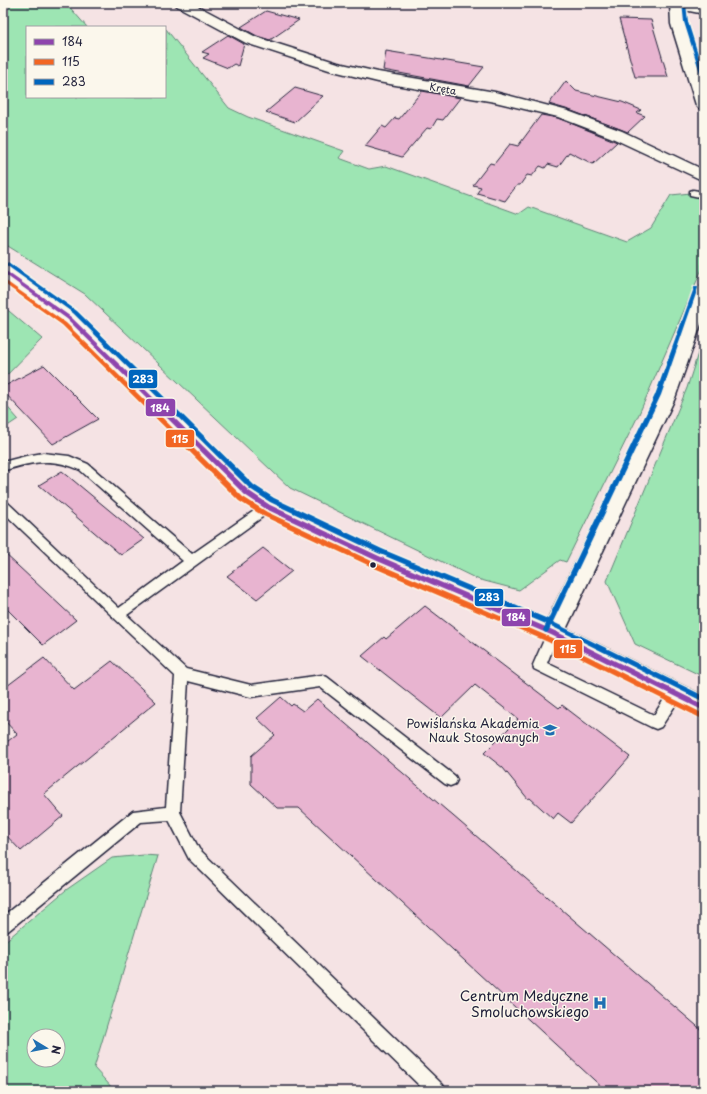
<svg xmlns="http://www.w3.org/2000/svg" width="707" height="1094" font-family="'Playpen Sans',sans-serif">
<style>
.green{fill:#9de5b3;stroke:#608477;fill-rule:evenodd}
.building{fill:#e8b4d0;stroke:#22223b}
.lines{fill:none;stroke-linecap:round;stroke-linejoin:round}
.lane-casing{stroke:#22223b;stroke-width:3}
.street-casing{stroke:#22223b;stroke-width:3}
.secondary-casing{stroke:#22223b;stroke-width:3}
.lane{fill:#fbf7ec;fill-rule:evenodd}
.street{fill:#fbf7ec;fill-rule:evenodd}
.secondary{fill:#fbf7ec;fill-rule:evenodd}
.bus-1-casing{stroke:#fbf7ec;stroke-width:3}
.bus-2-casing{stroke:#fbf7ec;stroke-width:3}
.bus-3-casing{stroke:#fbf7ec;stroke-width:3}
.bus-1{fill:#8e44ad;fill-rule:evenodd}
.bus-2{fill:#f26522;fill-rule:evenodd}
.bus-3{fill:#0065bd;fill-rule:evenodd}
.bus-dot{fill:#22223b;stroke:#fbf7ec;stroke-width:1.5}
.labels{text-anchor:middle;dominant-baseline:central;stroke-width:3;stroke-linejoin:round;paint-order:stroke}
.far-street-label{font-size:10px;fill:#22223b;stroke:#fbf7ec}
.poi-label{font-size:12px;fill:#22223b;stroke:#fbf7ec;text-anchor:end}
.near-poi-label{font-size:14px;fill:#22223b;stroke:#fbf7ec;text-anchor:end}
.line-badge{stroke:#fbf7ec;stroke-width:1.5}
.badge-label{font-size:11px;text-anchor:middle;font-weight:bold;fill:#fff}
</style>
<rect width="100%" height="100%" fill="#f5e3e4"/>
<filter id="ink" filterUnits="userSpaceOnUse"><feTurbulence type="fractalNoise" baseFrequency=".025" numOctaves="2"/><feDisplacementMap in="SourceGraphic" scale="8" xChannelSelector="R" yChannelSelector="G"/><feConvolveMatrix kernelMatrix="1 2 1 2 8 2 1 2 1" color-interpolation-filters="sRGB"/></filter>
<g filter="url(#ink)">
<!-- green -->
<path class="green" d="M 3,3 L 66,3 L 87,27 L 27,27 L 27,97 L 165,97 L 166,29 L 229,108 L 248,117 L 344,151 L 339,158 L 369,169 L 386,166 L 519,214 L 529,207 L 627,242 L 651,228 L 671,195 L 691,193 L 704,202 L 702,269 L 639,414 L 566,562 L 560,560 L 519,590 L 477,579 L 290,488 L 85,294 L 3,243 Z
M 3,306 L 42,339 L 3,379 Z
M 704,334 L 704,677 L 635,644 L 607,581 L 687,388 Z
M 3,402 L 18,419 L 3,429 Z
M 144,855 L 158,856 L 94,1068 L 115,1091 L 3,1091 L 3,943 L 66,890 L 112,858 ZM 34,1036 L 58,1036 L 58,1060 L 34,1060 Z"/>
<!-- building -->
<path class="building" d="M 266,11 L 299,20 L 270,40 L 257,36 L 241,27 Z
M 619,19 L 651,20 L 668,77 L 635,77 Z
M 228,35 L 244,44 L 238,66 L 234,64 L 228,68 L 203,58 L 209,54 L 202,52 Z
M 386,51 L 484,67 L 469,86 L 383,70 Z
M 566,81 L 576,91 L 622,102 L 641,110 L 637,113 L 645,116 L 628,132 L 569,110 L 549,104 Z
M 295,88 L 323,96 L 295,122 L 266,112 Z
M 422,91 L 460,98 L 443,120 L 437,119 L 431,129 L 427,128 L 402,157 L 365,146 L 382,126 L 386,128 L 395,118 L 399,119 Z
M 541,115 L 558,118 L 617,142 L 593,164 L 569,152 L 558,167 L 548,164 L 545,168 L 540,166 L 532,176 L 527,175 L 520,185 L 517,185 L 505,201 L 477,193 L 481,187 L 473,185 L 490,163 L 494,164 L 510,144 L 518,146 Z
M 44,365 L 98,419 L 53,444 L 3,391 L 3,387 Z
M 62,471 L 144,539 L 121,555 L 39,485 Z
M 263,548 L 292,571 L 257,599 L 227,576 Z
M 3,552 L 76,620 L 43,645 L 3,605 Z
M 425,606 L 559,708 L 562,705 L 630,757 L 571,823 L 558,813 L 553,819 L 530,798 L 528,799 L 503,768 L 484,753 L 518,719 L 475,685 L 441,718 L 362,656 L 384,637 L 386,639 Z
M 44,658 L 74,690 L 112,661 L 156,702 L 44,794 L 63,816 L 21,851 L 3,832 L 3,745 L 17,734 L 3,719 L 3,689 Z
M 281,697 L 291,706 L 293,704 L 303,711 L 317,699 L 704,1032 L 704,1091 L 606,1091 L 299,808 L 277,808 L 251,784 L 251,756 L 275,735 L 257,718 Z"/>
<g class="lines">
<defs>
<path id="lane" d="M 693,190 L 704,192 L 704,198 L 690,195 L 690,191 Z
M 43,453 L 69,456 L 88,464 L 192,554 L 264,504 L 272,504 L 274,507 L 272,510 L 127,615 L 186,669 L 251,685 L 322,675 L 327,677 L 455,776 L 457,780 L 455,784 L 450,786 L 445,784 L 320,687 L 251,697 L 188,681 L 180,812 L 199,849 L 443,1085 L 445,1091 L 425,1091 L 189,859 L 169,820 L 141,822 L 8,931 L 3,933 L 3,916 L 133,811 L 166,807 L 175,676 L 3,512 L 3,501 L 7,502 L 119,608 L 183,561 L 80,470 C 51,457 32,462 3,471 L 3,462 L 26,456 Z
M 553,628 L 557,629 L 559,633 L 547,663 L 654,715 L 670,690 L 675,688 L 680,690 L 682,694 L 680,698 L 661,727 L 656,729 L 651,727 L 534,669 L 533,665 L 547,633 L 549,629 Z"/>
<path id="street" d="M 175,3 L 192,3 L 256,37 L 338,63 L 378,72 L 495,92 L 568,111 L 622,131 L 704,170 L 704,181 L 610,137 L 558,117 L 495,102 L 378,82 L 329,70 L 246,43 L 177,6 Z
M 670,3 L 683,4 L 685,24 L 704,82 L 704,110 L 699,108 L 696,105 L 671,24 Z
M 704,285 L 704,316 L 675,398 L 561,640 L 553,643 L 545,640 L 541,633 L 655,398 L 695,291 L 698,287 Z"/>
<path id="secondary" d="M 663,3 L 690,3 L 704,6 L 704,14 L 665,6 Z
M 3,265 L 9,267 L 76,314 L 254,487 L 276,501 L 385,552 L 561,626 L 704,696 L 704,719 L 545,640 L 369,564 L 260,513 L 240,499 L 62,322 L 3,280 Z"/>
</defs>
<!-- lane casing -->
<use href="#lane" class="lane-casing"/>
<!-- street casing -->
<use href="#street" class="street-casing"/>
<!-- secondary casing -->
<use href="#secondary" class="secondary-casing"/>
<!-- lane -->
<use href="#lane" class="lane"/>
<!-- street -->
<use href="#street" class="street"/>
<!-- secondary -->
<use href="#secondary" class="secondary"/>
<defs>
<path id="bus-1" d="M 3,269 L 71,317 L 249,491 L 270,505 L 379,556 L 555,631 L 704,705 L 704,711 L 551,635 L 375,560 L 266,509 L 245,495 L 67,319 L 3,273 Z"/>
<path id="bus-2" d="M 3,279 L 66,323 L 243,497 L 267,512 L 376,563 L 552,638 L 702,713 L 703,715 L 702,717 L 700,718 L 548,642 L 372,567 L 263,516 L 239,501 L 62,325 L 3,283 Z"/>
<path id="bus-3" d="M 682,3 L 686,3 L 688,22 L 704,73 L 704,80 L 702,79 L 684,22 Z
M 8,262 L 77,311 L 254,485 L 274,498 L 382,549 L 548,619 L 655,395 L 694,288 L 694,287 L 698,287 L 698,288 L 661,395 L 553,622 L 704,696 L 704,702 L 555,628 L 551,626 L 548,632 L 546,633 L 544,632 L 543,630 L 546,624 L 378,553 L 270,502 L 250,489 L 73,313 L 6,265 L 6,264 Z"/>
</defs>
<!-- bus-1 casing -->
<use href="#bus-1" class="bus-1-casing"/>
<!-- bus-2 casing -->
<use href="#bus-2" class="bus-2-casing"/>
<!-- bus-3 casing -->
<use href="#bus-3" class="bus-3-casing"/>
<!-- bus-1 -->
<use href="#bus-1" class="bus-1"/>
<!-- bus-2 -->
<use href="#bus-2" class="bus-2"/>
<!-- bus-3 -->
<use href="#bus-3" class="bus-3"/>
</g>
</g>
<!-- icons -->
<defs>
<symbol id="university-bare" viewBox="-9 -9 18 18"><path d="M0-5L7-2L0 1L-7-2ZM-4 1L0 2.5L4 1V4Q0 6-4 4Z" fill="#1f6fb2" stroke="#fbf7ec" stroke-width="2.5" paint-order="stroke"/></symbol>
<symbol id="hospital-bare" viewBox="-9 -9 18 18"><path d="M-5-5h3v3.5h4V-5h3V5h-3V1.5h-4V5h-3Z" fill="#1f6fb2" stroke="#fbf7ec" stroke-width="2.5" paint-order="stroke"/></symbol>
</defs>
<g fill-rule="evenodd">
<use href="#university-bare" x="540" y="720" width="20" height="20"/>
<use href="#hospital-bare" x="590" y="993" width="20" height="20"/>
</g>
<!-- markers -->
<circle class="bus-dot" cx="373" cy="565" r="3.5"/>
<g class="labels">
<!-- far-street labels -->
<g class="far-street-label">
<text transform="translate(443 88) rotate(10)">Kręta</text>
</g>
<!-- poi labels -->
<g class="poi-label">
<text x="539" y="723">Powiślańska Akademia<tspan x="539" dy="14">Nauk Stosowanych</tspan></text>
</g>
<!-- near-poi labels -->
<g class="near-poi-label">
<text x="589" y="995">Centrum Medyczne<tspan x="589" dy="16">Smoluchowskiego</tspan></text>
</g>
</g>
<g class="line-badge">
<rect x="128" y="369" width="30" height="20" rx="4" fill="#0065bd"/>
<rect x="145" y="398" width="31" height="19" rx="4" fill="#8e44ad"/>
<rect x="165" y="429" width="30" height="19" rx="4" fill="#f26522"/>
<rect x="474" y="588" width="30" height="19" rx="4" fill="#0065bd"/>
<rect x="501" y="608" width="30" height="19" rx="4" fill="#8e44ad"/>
<rect x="553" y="639" width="30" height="20" rx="4" fill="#f26522"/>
</g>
<g class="badge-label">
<text x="143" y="383">283</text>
<text x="160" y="412">184</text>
<text x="180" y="443">115</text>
<text x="489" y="601">283</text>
<text x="516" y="621">184</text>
<text x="568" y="653">115</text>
</g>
<!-- margin -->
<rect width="707" height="1094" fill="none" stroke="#fbf7ec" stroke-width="16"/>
<rect x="8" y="8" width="691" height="1078" fill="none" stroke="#22223b" stroke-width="1.5" filter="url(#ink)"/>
<!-- legend -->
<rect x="26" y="26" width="140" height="72" fill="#fbf7ec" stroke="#a4a2a5"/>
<rect x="34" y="39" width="20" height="6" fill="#8e44ad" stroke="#a4a2a5"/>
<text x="62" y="46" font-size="12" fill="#22223b">184</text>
<rect x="34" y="59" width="20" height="6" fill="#f26522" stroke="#a4a2a5"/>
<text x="62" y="66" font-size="12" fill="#22223b">115</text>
<rect x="34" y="79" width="20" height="6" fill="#0065bd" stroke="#a4a2a5"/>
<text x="62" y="86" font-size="12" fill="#22223b">283</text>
<!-- north arrow -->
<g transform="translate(46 1048) rotate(100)"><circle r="19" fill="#fbf7ec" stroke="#a4a2a5"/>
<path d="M0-3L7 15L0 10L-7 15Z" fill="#1f6fb2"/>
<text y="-6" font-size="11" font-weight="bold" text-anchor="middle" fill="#22223b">N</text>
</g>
</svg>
